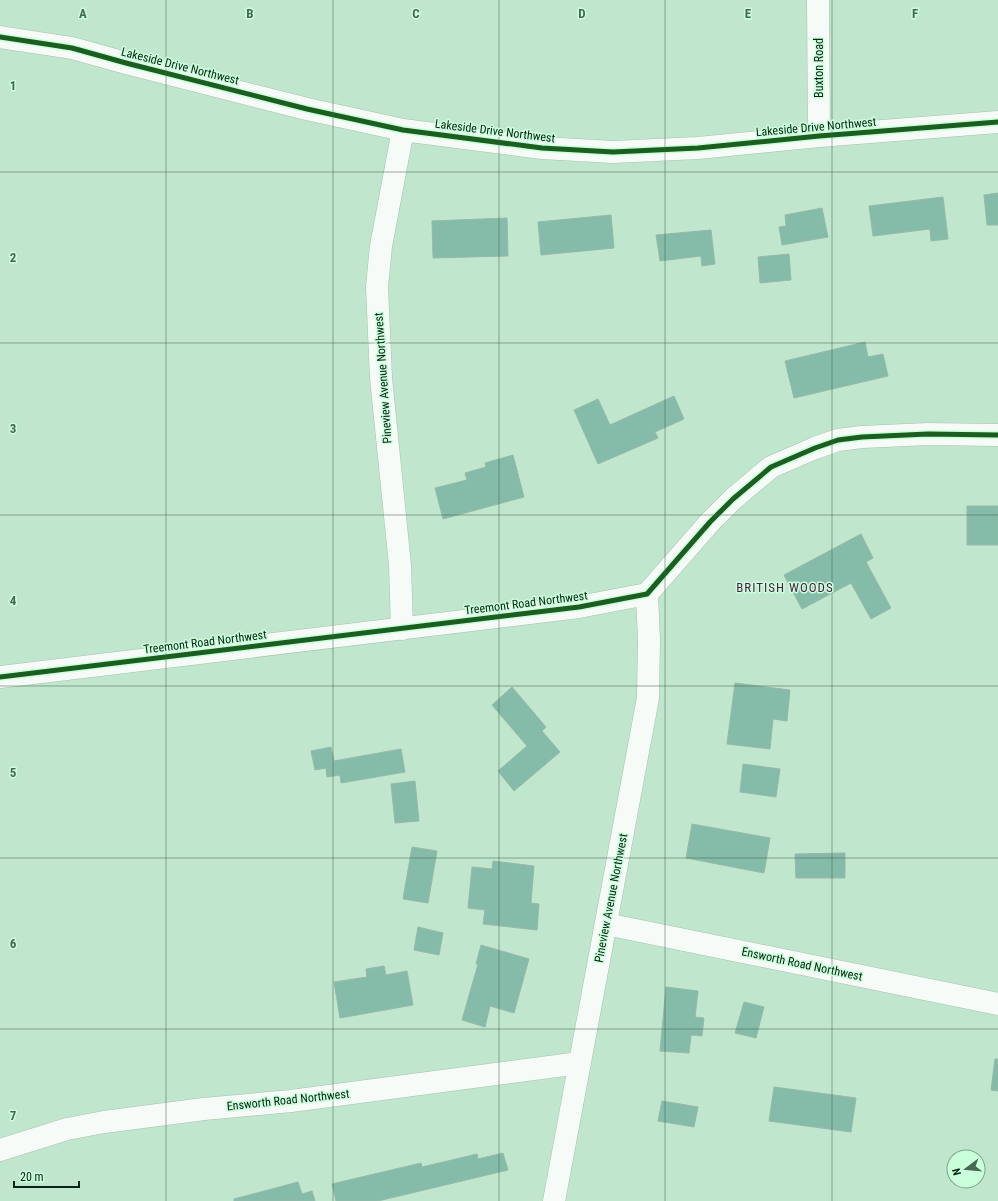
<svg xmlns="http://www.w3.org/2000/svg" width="998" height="1201" font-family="'Roboto Condensed',sans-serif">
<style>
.building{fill:#85bba9;stroke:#97b9a9}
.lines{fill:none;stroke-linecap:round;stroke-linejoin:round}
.minor-casing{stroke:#a5c3af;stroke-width:23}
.minor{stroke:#f6fbf8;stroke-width:22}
.cycleway-casing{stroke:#c9ffda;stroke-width:8}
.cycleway{stroke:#1b5e20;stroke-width:5}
.grid{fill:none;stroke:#486854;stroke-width:1;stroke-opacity:0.55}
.labels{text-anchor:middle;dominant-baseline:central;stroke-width:3;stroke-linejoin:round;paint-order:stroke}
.street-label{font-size:12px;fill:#082413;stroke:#c9ffda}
.neighbourhood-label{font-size:13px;letter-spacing:1px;fill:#4f1a46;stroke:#c9ffda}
.grid-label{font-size:13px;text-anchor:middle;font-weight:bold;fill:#486854;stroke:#c9ffda;stroke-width:3;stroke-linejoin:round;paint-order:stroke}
</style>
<rect width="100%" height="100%" fill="#c0e6cd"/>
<!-- building -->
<path class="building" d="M 998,193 L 998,225 L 987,225 L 984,195 Z
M 943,197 L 948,239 L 931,241 L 930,229 L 873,236 L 869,206 Z
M 822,208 L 828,237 L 782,245 L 779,227 L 786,226 L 785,215 Z
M 611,215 L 614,248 L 541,255 L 538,222 Z
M 507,218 L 508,256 L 433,258 L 432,221 Z
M 711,230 L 715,264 L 702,266 L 701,256 L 660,261 L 656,235 Z
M 789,254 L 791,280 L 760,283 L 758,257 Z
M 865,342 L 868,357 L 883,354 L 888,376 L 794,398 L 785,361 Z
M 674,396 L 684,419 L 655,432 L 658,438 L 598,464 L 574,410 L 598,399 L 610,425 Z
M 513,455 L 524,497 L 443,519 L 435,488 L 467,480 L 465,473 L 486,467 L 485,463 Z
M 967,506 L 998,506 L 998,545 L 967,545 Z
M 861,534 L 873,558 L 866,562 L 891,608 L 871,619 L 851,583 L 802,609 L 784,575 Z
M 735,683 L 790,690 L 787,721 L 773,719 L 770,749 L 727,744 Z
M 512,687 L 546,727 L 542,731 L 560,752 L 514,791 L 498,771 L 527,746 L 492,705 Z
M 331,747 L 334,761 L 401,749 L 405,772 L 341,783 L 340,775 L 327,777 L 326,768 L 315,770 L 311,751 Z
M 743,764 L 780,769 L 776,797 L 740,792 Z
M 415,781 L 419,821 L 395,823 L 391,784 Z
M 692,824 L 770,838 L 764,873 L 686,858 Z
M 412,847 L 437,851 L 428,903 L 403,899 Z
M 845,853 L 845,878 L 796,878 L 795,854 Z
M 493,861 L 534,866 L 531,903 L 539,904 L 537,930 L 483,924 L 485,910 L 468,908 L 472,867 L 492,869 Z
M 418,927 L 443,933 L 439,955 L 414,950 Z
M 481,945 L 529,959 L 514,1013 L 490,1006 L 485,1027 L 462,1020 L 478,964 L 476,964 Z
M 384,966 L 386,975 L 407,971 L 413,1005 L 340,1018 L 334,982 L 367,977 L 366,969 Z
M 666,987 L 698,991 L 695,1017 L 704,1018 L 702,1036 L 691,1035 L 689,1053 L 660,1051 Z
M 744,1002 L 764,1007 L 756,1038 L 735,1033 Z
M 995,1059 L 998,1059 L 998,1091 L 991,1090 Z
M 774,1087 L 856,1098 L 851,1132 L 769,1121 Z
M 662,1101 L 698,1107 L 694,1127 L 658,1121 Z
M 503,1153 L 508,1170 L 378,1201 L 336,1201 L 332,1184 L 421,1163 L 422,1167 L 477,1154 L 478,1159 Z
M 298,1182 L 302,1194 L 312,1191 L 315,1201 L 234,1201 L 234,1199 Z"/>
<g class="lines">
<defs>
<path id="minor" d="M 818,0 L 819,136
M 0,37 L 72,48 L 126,63 L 307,109 L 403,130 L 542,148 L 613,152 L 698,148 L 819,136 L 998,122
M 402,629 L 400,565 L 381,378 L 377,287 L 381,246 L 403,130
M 0,677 L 579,607 L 647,594 L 710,522 L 733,499 L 771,467 L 815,448 L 838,440 L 862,437 L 928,434 L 998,435
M 606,924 L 998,1004
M 0,1150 L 67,1129 L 104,1122 L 204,1109 L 291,1101 L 580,1063
M 554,1201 L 648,698 L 649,640 L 647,594"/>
</defs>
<!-- minor casing -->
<use href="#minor" class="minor-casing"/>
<!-- minor -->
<use href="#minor" class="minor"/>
<defs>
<path id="cycleway" d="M 0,37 L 72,48 L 126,63 L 307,109 L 403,130 L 542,148 L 613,152 L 698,148 L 819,136 L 998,122
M 0,677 L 579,607 L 647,594 L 710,522 L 733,499 L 771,467 L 815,448 L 838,440 L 862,437 L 928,434 L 998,435"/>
</defs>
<!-- cycleway casing -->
<use href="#cycleway" class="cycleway-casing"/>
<!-- cycleway -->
<use href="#cycleway" class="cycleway"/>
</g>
<!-- grid -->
<path class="grid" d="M 166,0 L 166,1201M 333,0 L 333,1201M 499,0 L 499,1201M 665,0 L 665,1201M 832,0 L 832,1201M 0,172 L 998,172M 0,343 L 998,343M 0,515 L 998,515M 0,686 L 998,686M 0,858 L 998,858M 0,1029 L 998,1029"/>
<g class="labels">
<!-- street labels -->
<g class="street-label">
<text transform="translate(180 66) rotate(14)">Lakeside Drive Northwest</text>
<text transform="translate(819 68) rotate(-90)">Buxton Road</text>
<text transform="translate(816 127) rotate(-5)">Lakeside Drive Northwest</text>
<text transform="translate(495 131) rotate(7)">Lakeside Drive Northwest</text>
<text transform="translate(383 378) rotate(-94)">Pineview Avenue Northwest</text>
<text transform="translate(526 603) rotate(-7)">Treemont Road Northwest</text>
<text transform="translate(205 642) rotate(-7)">Treemont Road Northwest</text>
<text transform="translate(611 898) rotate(-79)">Pineview Avenue Northwest</text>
<text transform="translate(802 964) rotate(12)">Ensworth Road Northwest</text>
<text transform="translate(288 1100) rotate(-6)">Ensworth Road Northwest</text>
</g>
<!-- neighbourhood labels -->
<g class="neighbourhood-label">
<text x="785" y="587">BRITISH WOODS</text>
</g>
</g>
<g class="grid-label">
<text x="83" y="18">A</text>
<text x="250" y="18">B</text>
<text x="416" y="18">C</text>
<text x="582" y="18">D</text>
<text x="748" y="18">E</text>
<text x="915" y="18">F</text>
<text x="13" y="90">1</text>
<text x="13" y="262">2</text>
<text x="13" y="433">3</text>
<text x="13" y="605">4</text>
<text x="13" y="777">5</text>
<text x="13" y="948">6</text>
<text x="13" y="1120">7</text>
</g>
<!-- north arrow -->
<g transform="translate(966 1169) rotate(254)"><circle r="19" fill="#c9ffda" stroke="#7ca78a"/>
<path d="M0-3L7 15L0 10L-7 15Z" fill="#486854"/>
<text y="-6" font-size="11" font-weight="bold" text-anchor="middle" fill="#082413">N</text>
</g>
<!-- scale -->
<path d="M14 1181v6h65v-6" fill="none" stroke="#082413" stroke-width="2"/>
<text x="20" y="1181" font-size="12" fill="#082413" stroke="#c9ffda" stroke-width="3" paint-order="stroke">20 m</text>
</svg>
